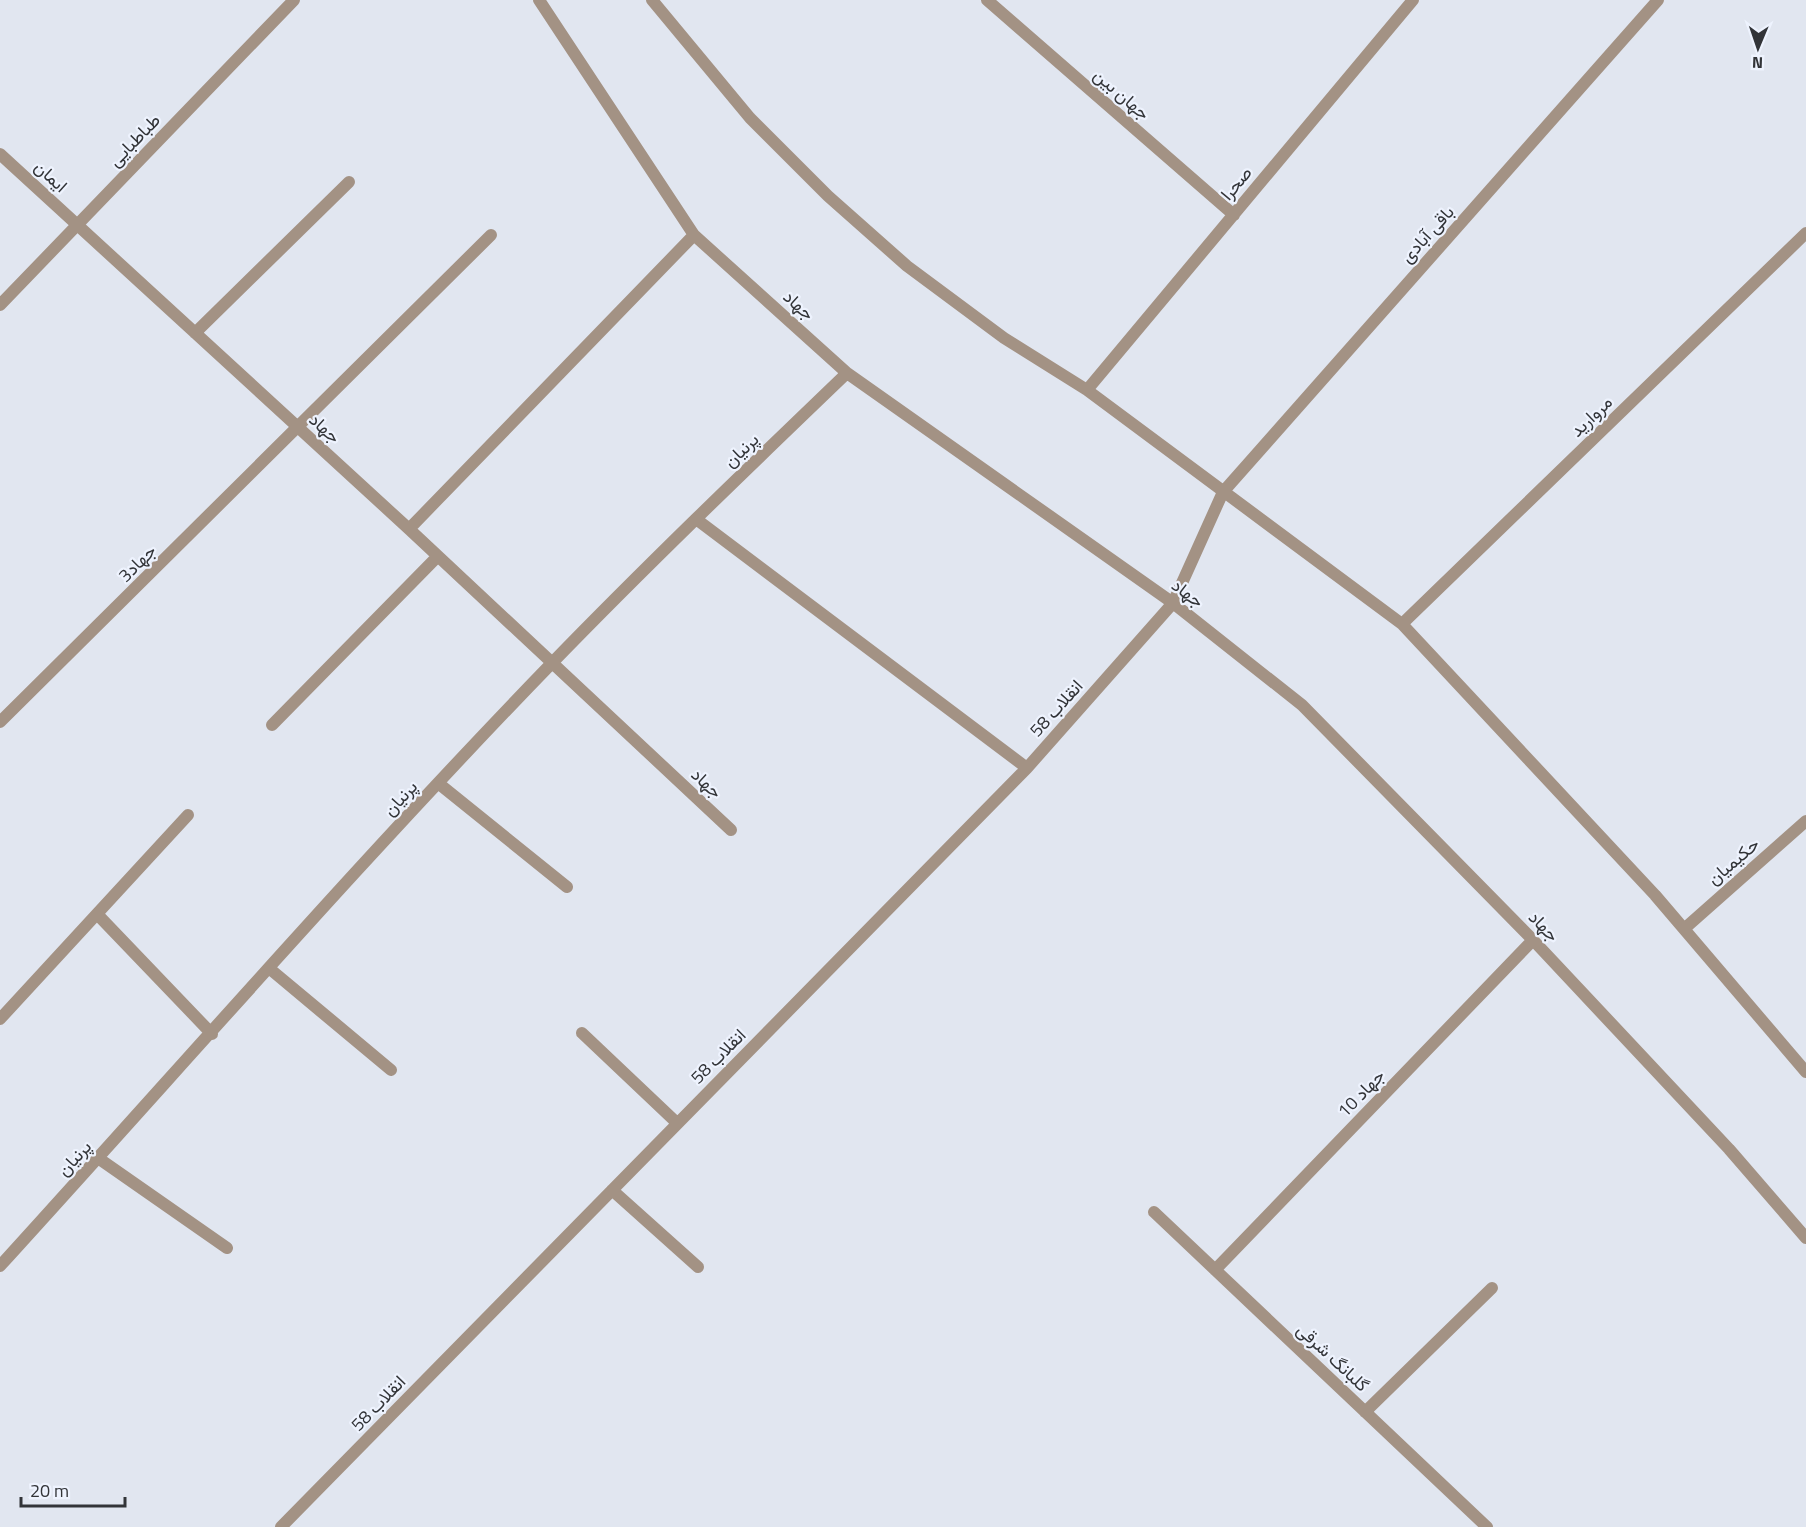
<svg xmlns="http://www.w3.org/2000/svg" width="1806" height="1527" font-family="'Titillium Web',Vazirmatn,sans-serif">
<style>
.lines{fill:none;stroke-linecap:round;stroke-linejoin:round}
.minor{stroke:#a39284;stroke-width:12}
.labels{text-anchor:middle;dominant-baseline:central;stroke-width:4.5;stroke-linejoin:round;paint-order:stroke}
.street-label{font-size:18px;fill:#323438;stroke:#eef3fe}
</style>
<rect width="100%" height="100%" fill="#e1e6f0"/>
<g class="lines">
<!-- minor -->
<path class="minor" d="M 539,0 L 694,235 L 847,373 L 1173,603 L 1302,705 L 1533,940 L 1729,1149 L 1806,1238
M 652,0 L 750,118 L 828,196 L 907,266 L 1004,338 L 1087,390 L 1402,624 L 1655,895 L 1806,1072
M 987,0 L 1234,215
M 0,154 L 409,529 L 731,830
M 0,305 L 294,0
M 195,333 L 349,182
M 1087,390 L 1413,0
M 696,519 L 1027,768
M 409,529 L 694,235
M 1402,624 L 1806,233
M 0,722 L 491,235
M 272,725 L 438,556
M 438,783 L 567,887
M 97,914 L 212,1034
M 1684,929 L 1806,821
M 270,969 L 391,1070
M 0,1019 L 188,815
M 582,1033 L 677,1123
M 98,1158 L 227,1248
M 612,1190 L 698,1267
M 1154,1212 L 1487,1527
M 0,1266 C 183,1065 362,859 551,664 C 647,565 747,469 847,373
M 1215,1270 L 1533,940
M 1365,1412 L 1492,1288
M 281,1527 L 1027,768 L 1173,603 L 1223,492 L 1658,0"/>
</g>
<g class="labels">
<!-- street labels -->
<g class="street-label">
<text transform="translate(1122 94) rotate(41)">جهان بین</text>
<text transform="translate(134 140) rotate(-46)">طباطبایی</text>
<text transform="translate(51 176) rotate(42)">ایمان</text>
<text transform="translate(1236 183) rotate(-50)">صحرا</text>
<text transform="translate(1427 234) rotate(-48)">باقی آبادی</text>
<text transform="translate(799 305) rotate(42)">جهاد</text>
<text transform="translate(1591 416) rotate(-44)">مروارید</text>
<text transform="translate(325 428) rotate(42)">جهاد</text>
<text transform="translate(741 450) rotate(-44)">پرنیان</text>
<text transform="translate(137 563) rotate(-45)">جهاد3</text>
<text transform="translate(1188 593) rotate(37)">جهاد</text>
<text transform="translate(1056 708) rotate(-48)">انقلاب 58</text>
<text transform="translate(707 783) rotate(43)">جهاد</text>
<text transform="translate(400 798) rotate(-48)">پرنیان</text>
<text transform="translate(1733 861) rotate(-41)">حکیمیان</text>
<text transform="translate(1544 926) rotate(46)">جهاد</text>
<text transform="translate(718 1056) rotate(-45)">انقلاب 58</text>
<text transform="translate(1361 1093) rotate(-46)">جهاد 10</text>
<text transform="translate(74 1158) rotate(-48)">پرنیان</text>
<text transform="translate(1333 1357) rotate(43)">گلبانگ شرقی</text>
<text transform="translate(378 1403) rotate(-46)">انقلاب 58</text>
</g>
</g>
<!-- north arrow -->
<g transform="translate(1758 48) rotate(182)" stroke="#eef3fe" stroke-width="4.5" paint-order="stroke">
<path d="M0-4.5L10 22L0 15L-10 22Z" fill="#323438"/>
<text y="-9" font-size="16" font-weight="bold" text-anchor="middle" fill="#323438">N</text>
</g>
<!-- scale -->
<path d="M21 1497v9h104v-9" fill="none" stroke="#323438" stroke-width="3"/>
<text x="30" y="1497" font-size="18" fill="#323438" stroke="#eef3fe" stroke-width="4.5" paint-order="stroke">20 m</text>
</svg>
